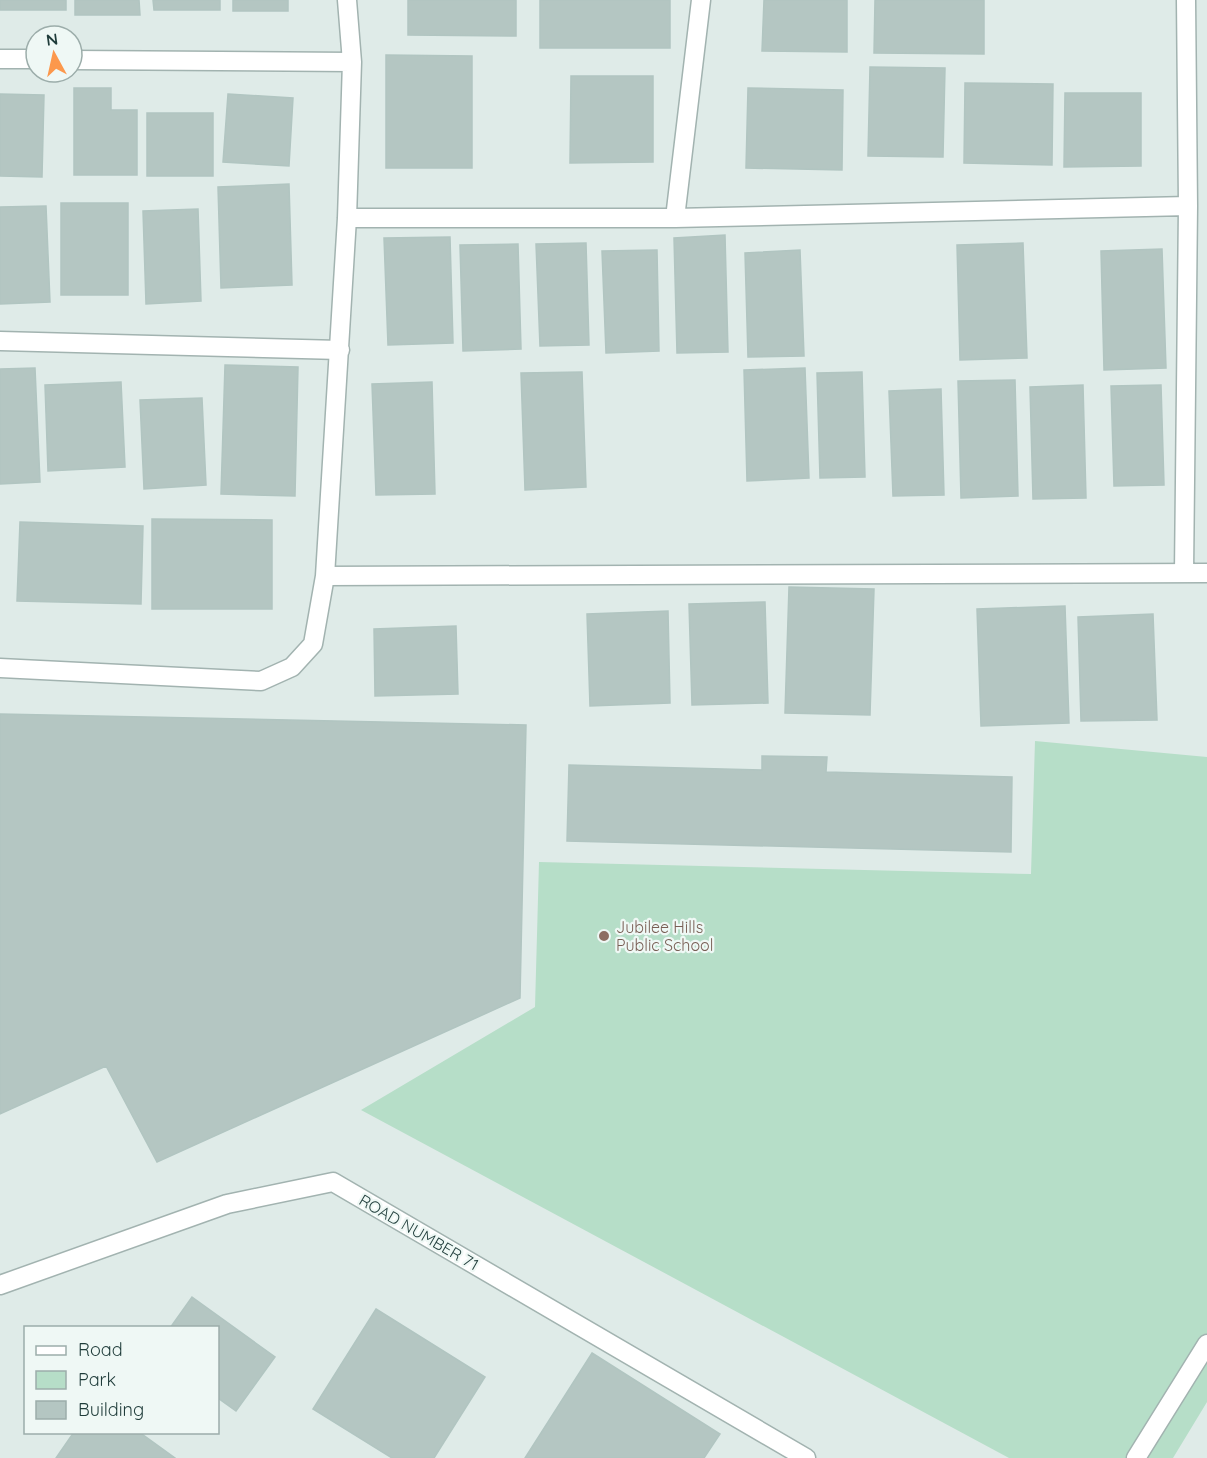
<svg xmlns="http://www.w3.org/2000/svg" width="1207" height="1458" font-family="Quicksand,sans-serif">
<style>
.green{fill:#b6dec8}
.building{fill:#b4c6c2;stroke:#b1c5c1;stroke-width:1.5}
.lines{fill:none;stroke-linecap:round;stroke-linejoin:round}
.lane-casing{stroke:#a2b3b0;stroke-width:21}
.street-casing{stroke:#a2b3b0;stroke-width:21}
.lane{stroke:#fff;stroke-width:18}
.street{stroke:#fff;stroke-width:18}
.education-dot{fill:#8d6e63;stroke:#eff8f5;stroke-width:2}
.labels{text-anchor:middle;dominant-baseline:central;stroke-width:4.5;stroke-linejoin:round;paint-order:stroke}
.education-label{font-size:16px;fill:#785e54;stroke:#eff8f5;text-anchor:start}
.street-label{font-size:16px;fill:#1f3c3a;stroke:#eff8f5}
</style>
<rect width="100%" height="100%" fill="#dfebe8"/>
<!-- green -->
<path class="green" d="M 1035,741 L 1207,757 L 1207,1402 L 1173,1458 L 1009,1458 L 361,1110 L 535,1007 L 539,862 L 1031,874 Z"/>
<!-- building -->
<path class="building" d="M 0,0 L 66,0 L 66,10 L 0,10 Z
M 75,0 L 139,0 L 140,15 L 75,15 Z
M 153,0 L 220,0 L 220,10 L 154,10 Z
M 233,0 L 288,0 L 288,11 L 233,11 Z
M 408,0 L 516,0 L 516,36 L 408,35 Z
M 540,0 L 670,0 L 670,48 L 540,48 Z
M 764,0 L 847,0 L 847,52 L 762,51 Z
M 875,0 L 984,0 L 984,54 L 874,53 Z
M 386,55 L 472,56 L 472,168 L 386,168 Z
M 870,67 L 945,68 L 943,157 L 868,156 Z
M 571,76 L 653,76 L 653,162 L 570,163 Z
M 965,83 L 1053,84 L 1052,165 L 964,163 Z
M 74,88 L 111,88 L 111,110 L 137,110 L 137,175 L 74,175 Z
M 748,88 L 843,90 L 842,170 L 746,168 Z
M 1065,93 L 1141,93 L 1141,166 L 1064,167 Z
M 0,94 L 44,95 L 42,177 L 0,176 Z
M 228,94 L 293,98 L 289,166 L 223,162 Z
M 147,113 L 213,113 L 213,176 L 147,176 Z
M 289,184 L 292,285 L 221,288 L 218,187 Z
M 61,203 L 128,203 L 128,295 L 61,295 Z
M 46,206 L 50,302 L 0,304 L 0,207 Z
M 198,209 L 201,301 L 146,304 L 143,211 Z
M 725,235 L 728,352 L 677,353 L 674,238 Z
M 450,237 L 453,343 L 388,345 L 384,238 Z
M 586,243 L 589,345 L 540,346 L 536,244 Z
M 1023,243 L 1027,358 L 960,360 L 957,245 Z
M 518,244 L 521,349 L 463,351 L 460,245 Z
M 1162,249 L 1166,368 L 1104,370 L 1101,251 Z
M 657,250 L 659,351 L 606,353 L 602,251 Z
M 800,250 L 804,356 L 748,357 L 745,253 Z
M 225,365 L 298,367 L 295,496 L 221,494 Z
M 35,368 L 40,482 L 0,484 L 0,369 Z
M 805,368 L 809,478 L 747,481 L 744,370 Z
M 582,372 L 586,487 L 525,490 L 521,373 Z
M 862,372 L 865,477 L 820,478 L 817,373 Z
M 1015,380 L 1018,496 L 961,498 L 958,381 Z
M 121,382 L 125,467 L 48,471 L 45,385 Z
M 432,382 L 435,494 L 376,495 L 372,384 Z
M 1083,385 L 1086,498 L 1033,499 L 1030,387 Z
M 1161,385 L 1164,485 L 1114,486 L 1111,386 Z
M 941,389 L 944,495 L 893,496 L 889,391 Z
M 202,398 L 206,485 L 144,489 L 140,400 Z
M 152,519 L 272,520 L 272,609 L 152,609 Z
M 20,522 L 143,526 L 141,604 L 17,601 Z
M 789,587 L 874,589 L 870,715 L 785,713 Z
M 765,602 L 768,703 L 692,705 L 689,604 Z
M 1065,606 L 1069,723 L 981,726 L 977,609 Z
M 668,611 L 670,703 L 590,706 L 587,614 Z
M 1153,614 L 1157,720 L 1081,721 L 1078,617 Z
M 456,626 L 458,694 L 375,696 L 374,629 Z
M 0,714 L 526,725 L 520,998 L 157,1162 L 106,1066 L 0,1114 Z
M 762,756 L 827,757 L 826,772 L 1012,777 L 1011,852 L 567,841 L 569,765 L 762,770 Z
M 192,1297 L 275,1357 L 236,1411 L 218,1398 L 218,1328 L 170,1328 Z
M 376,1309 L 485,1377 L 434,1458 L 392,1458 L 313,1409 Z
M 592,1353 L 720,1434 L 704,1458 L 525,1458 Z
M 74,1432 L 139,1432 L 175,1458 L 56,1458 Z"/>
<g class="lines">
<defs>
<path id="lane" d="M 1136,1458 L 1207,1344"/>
<path id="street" d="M 0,59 L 36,59
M 72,60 L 352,62
M 347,218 L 675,218 L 1188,206
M 675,218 L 701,0
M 0,341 L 340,350
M 1184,573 L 1188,206 L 1186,0
M 325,576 L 347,218 L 352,62 L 347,0
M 0,668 L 261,681 L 292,667 L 313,644 L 325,576 L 1207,573
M 0,1285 L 227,1204 L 333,1182 L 806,1458"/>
</defs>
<!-- lane casing -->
<use href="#lane" class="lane-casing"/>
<!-- street casing -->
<use href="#street" class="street-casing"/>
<!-- lane -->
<use href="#lane" class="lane"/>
<!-- street -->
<use href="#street" class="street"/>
</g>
<!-- markers -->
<circle class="education-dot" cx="604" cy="936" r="6"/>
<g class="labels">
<!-- education labels -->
<g class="education-label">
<text x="616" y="927">Jubilee Hills<tspan x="616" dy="18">Public School</tspan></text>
</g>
<!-- street labels -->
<g class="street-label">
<text transform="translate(419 1232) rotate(30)">ROAD NUMBER 71</text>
</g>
</g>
<!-- legend -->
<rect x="24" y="1326" width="195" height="108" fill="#eff8f5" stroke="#9cadaa" stroke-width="1.5"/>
<rect x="36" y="1346" width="30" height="9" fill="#ffffff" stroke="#9cadaa" stroke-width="1.5"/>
<text x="78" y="1356" font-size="18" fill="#1f3c3a">Road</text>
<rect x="36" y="1371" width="30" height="18" fill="#b6dec8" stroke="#9cadaa" stroke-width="1.5"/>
<text x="78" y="1386" font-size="18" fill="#1f3c3a">Park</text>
<rect x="36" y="1401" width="30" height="18" fill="#b4c6c2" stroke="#9cadaa" stroke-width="1.5"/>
<text x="78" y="1416" font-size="18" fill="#1f3c3a">Building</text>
<!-- north arrow -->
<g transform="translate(54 54) rotate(352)"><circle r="28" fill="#eff8f5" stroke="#9cadaa" stroke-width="1.5"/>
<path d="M0-4.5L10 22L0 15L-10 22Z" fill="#fc984c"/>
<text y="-9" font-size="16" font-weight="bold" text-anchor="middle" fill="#1f3c3a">N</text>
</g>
</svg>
